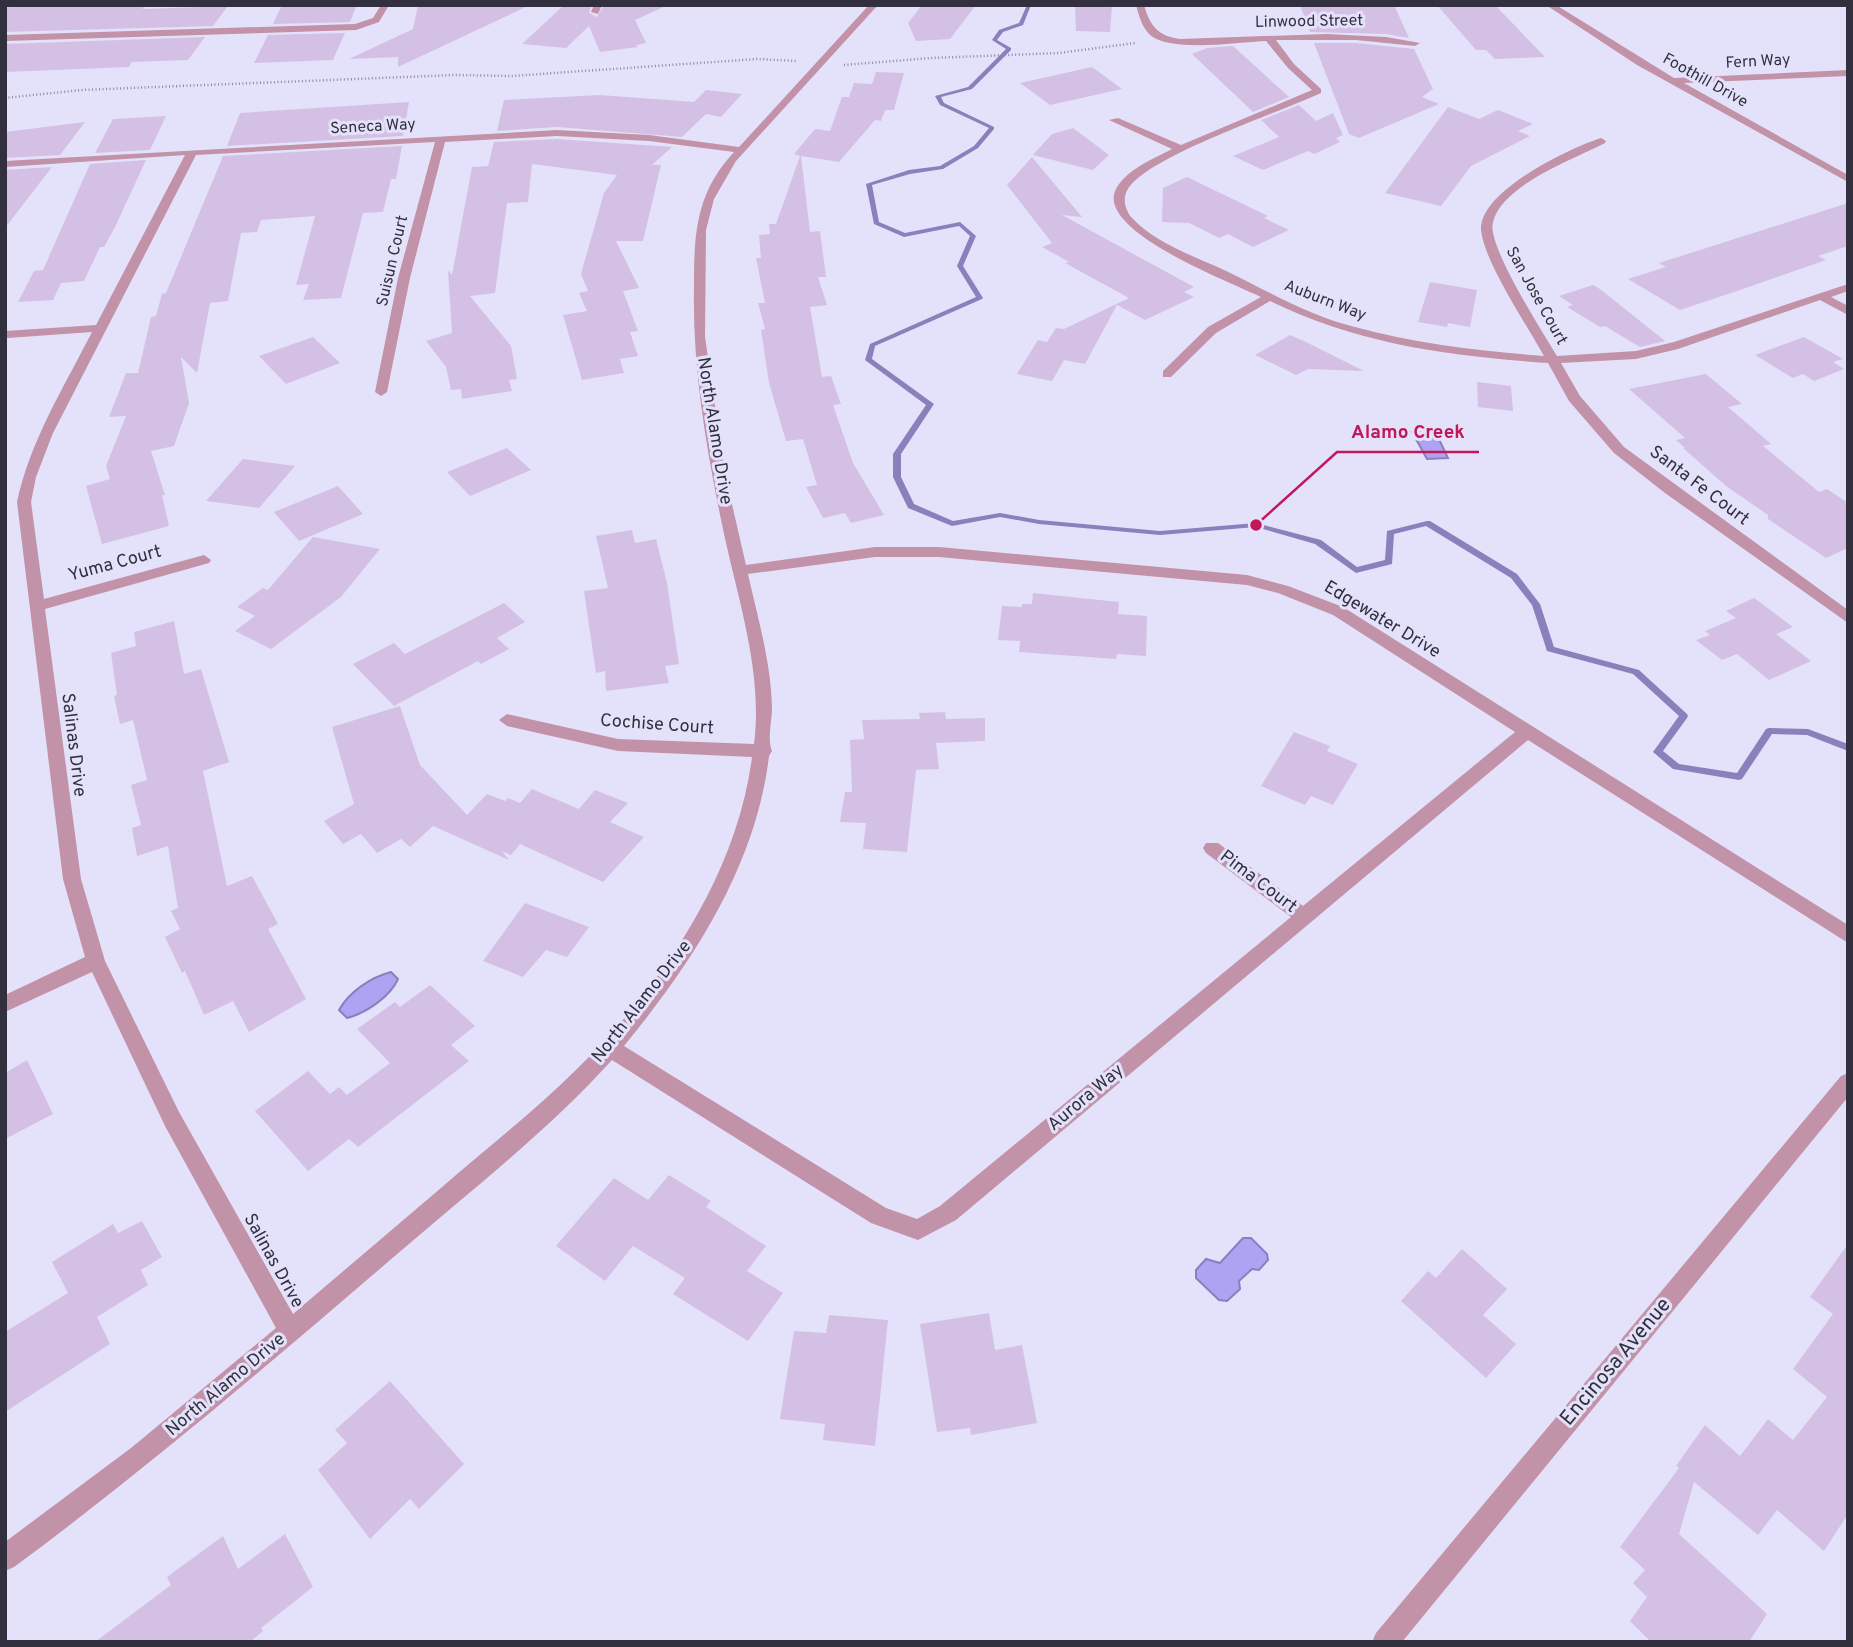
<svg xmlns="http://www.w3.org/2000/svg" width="1853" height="1647" font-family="Overpass,sans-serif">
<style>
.water{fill:#aea2f2;stroke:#8980bc;stroke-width:2}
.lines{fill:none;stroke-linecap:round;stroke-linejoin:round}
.stream{fill:#8980bc;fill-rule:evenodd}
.building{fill:#d4c0e4}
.path{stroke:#8c8a9e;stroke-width:2.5;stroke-dasharray:1 2.5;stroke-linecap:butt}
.minor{fill:#c292a8;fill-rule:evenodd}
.labels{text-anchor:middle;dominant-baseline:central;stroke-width:6;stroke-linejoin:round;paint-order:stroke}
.far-street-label{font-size:16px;fill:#32303f;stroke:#e4e2fa}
.street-label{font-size:18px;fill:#32303f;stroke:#e4e2fa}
.near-street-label{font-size:21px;fill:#32303f;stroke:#e4e2fa}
.leader{fill:none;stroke:#c2185b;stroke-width:2.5}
.callout-dot{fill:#c2185b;stroke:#e4e2fa;stroke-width:2.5}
.callout-label{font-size:19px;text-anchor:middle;font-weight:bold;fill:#c2185b;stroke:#e4e2fa;stroke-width:6;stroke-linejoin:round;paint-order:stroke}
</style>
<rect width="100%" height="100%" fill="#e4e2fa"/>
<!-- water -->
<path class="water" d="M 1435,431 L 1448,458 L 1427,459 L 1412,432 Z
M 391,972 L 398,979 C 390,997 366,1013 347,1018 L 339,1010 C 349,992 371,977 391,972 Z
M 1243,1238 L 1251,1238 L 1267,1254 L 1268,1260 L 1259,1270 L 1252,1269 L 1239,1281 L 1240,1289 L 1227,1301 L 1219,1300 L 1196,1278 L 1196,1270 L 1206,1259 L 1220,1263 Z"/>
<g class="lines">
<!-- stream -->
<path class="stream" d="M 1027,5 L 1031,5 L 1023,25 L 1003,32 L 997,40 L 1011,48 L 1011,50 L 972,89 L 941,97 L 944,103 L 994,127 L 994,129 L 978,148 L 943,169 L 910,174 L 872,185 L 879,222 L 905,233 L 960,222 L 976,236 L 963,266 L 983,298 L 982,299 L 875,346 L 872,359 L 934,404 L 901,454 L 901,477 L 914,504 L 953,521 L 1000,513 L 1039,520 L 1160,531 L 1256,523 L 1321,540 L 1357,567 L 1385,560 L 1387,531 L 1427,521 L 1430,521 L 1517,574 L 1540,604 L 1554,647 L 1639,670 L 1687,714 L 1688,716 L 1687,718 L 1663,751 L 1679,764 L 1737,773 L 1766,729 L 1769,728 L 1808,729 L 1848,744 L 1848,751 L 1807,735 L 1772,734 L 1742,779 L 1739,780 L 1673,769 L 1653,752 L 1679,716 L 1633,674 L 1547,651 L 1532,605 L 1511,578 L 1426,526 L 1394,534 L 1392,564 L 1356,573 L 1315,544 L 1256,527 L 1160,535 L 1039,524 L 1000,517 L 952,526 L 908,508 L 893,477 L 893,454 L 926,405 L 865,360 L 870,344 L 976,297 L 957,266 L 970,236 L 959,226 L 904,237 L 874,224 L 866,184 L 909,170 L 940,166 L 974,146 L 989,128 L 940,105 L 935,96 L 968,87 L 1006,49 L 992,40 L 999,30 L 1019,23 Z"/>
</g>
<!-- building -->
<path class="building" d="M 19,5 L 145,5 L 143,9 L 228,6 L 213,26 L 5,32 L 5,8 Z
M 282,5 L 357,5 L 350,22 L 273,24 Z
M 418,5 L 530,5 L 398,67 L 398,57 L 349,59 L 413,29 Z
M 564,5 L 591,5 L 589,13 L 597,17 L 604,5 L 668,5 L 635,20 L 646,43 L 636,45 L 638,47 L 600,52 L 589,26 L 566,48 L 522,44 Z
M 922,5 L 976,5 L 950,39 L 916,41 L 908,23 Z
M 1075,5 L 1112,5 L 1110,32 L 1076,31 Z
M 1300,5 L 1395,7 L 1409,38 L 1386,34 L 1310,32 Z
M 1437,5 L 1495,5 L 1545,57 L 1495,59 L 1486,50 L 1476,50 Z
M 345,33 L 333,60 L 254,63 L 268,35 Z
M 205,37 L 188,60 L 132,62 L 129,67 L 5,72 L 5,44 Z
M 1314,43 L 1356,43 L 1414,49 L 1433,89 L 1422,97 L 1439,104 L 1359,138 L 1349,134 Z
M 1233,46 L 1289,97 L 1253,112 L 1192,54 L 1207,48 Z
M 1092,67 L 1122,89 L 1050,105 L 1020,83 Z
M 876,72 L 904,73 L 894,110 L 885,110 L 881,121 L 875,120 L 839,162 L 801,156 L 810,232 L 820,231 L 826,277 L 818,277 L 827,305 L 810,307 L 822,377 L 831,376 L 841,404 L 833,405 L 853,463 L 884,515 L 851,523 L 845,513 L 823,518 L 806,487 L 817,485 L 803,439 L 786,441 L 769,383 L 761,330 L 765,329 L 758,303 L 765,303 L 756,258 L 761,258 L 759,235 L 770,234 L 769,224 L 776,224 L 800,156 L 794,154 L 815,129 L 830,131 L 842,97 L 849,97 L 854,83 L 872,84 Z
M 706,90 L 742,94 L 721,117 L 706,114 L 682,137 L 557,127 L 497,131 L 504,100 L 600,95 L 694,102 Z
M 409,102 L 403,136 L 227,146 L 240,113 Z
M 1299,105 L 1316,121 L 1333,113 L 1343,135 L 1336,138 L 1340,142 L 1314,154 L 1308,151 L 1263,170 L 1233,156 L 1279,137 L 1261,120 Z
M 1448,107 L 1479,119 L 1498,110 L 1533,124 L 1518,131 L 1530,136 L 1471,166 L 1441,206 L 1385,193 Z
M 166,116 L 150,150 L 95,153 L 113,119 Z
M 85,122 L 60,155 L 5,158 L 5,132 Z
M 1073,128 L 1109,155 L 1093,170 L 1033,155 L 1052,134 Z
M 557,139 L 672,147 L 652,165 L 661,165 L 643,241 L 616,241 L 639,288 L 623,291 L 638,331 L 630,332 L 638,356 L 620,359 L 624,373 L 582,380 L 563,315 L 587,311 L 579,293 L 588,291 L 581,274 L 604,193 L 617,175 L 532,164 L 528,202 L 507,203 L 495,293 L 470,296 L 511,346 L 517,379 L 509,380 L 512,391 L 462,399 L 461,389 L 451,390 L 446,367 L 426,341 L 452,333 L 448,270 L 452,275 L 472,167 L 488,166 L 494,142 Z
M 402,146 L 396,179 L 391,179 L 383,212 L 363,213 L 341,298 L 303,300 L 309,284 L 296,285 L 315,216 L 261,220 L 257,232 L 241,233 L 228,301 L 210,303 L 197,373 L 181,357 L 189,403 L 174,446 L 151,451 L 165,495 L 162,495 L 169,526 L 102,544 L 86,486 L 110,479 L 106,466 L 126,416 L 109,417 L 126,373 L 138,373 L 151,317 L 156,316 L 162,294 L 166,293 L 223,156 Z
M 1032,157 L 1082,217 L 1062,215 L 1194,287 L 1184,292 L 1194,297 L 1145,320 L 1117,305 L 1085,364 L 1064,360 L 1052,381 L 1017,374 L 1038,340 L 1047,342 L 1056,328 L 1064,329 L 1129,298 L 1065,263 L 1069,262 L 1042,247 L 1052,243 L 1007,185 Z
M 146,160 L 115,227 L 104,247 L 100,247 L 84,281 L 61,283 L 53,300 L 18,302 L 34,271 L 43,270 L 90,164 Z
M 52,167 L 5,228 L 5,170 Z
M 1187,177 L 1268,216 L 1264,218 L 1289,230 L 1253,247 L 1228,234 L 1219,238 L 1189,223 L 1162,222 L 1163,188 Z
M 1848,203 L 1848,246 L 1818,256 L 1826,260 L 1740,290 L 1680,310 L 1628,279 L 1666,267 L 1659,263 Z
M 1430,282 L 1477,290 L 1470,327 L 1448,323 L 1447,327 L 1418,322 Z
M 1593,285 L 1600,289 L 1665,341 L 1640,347 L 1605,326 L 1600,327 L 1567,307 L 1573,305 L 1559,296 Z
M 1290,335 L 1304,341 L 1364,371 L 1308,369 L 1296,375 L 1255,355 Z
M 313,337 L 340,363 L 286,384 L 259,356 Z
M 1804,337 L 1843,359 L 1833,362 L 1844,369 L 1814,381 L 1803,374 L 1793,378 L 1755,355 Z
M 1706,374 L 1742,404 L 1728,407 L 1771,444 L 1763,446 L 1819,492 L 1827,489 L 1848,503 L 1848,548 L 1826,558 L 1768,519 L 1768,515 L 1726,486 L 1683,448 L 1685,448 L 1676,440 L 1685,438 L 1629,389 Z
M 1477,382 L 1511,386 L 1513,411 L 1478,407 Z
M 507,448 L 531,470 L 470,496 L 447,472 Z
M 243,459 L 295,466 L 259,508 L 206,501 Z
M 338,486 L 363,514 L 299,541 L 274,512 Z
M 632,530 L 635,543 L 656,539 L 667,583 L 679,664 L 665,666 L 669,683 L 606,691 L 605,671 L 596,673 L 584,591 L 608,588 L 596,536 Z
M 313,537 L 380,549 L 341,597 L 271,649 L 235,631 L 255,616 L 237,607 L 263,588 L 268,590 Z
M 1033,593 L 1119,602 L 1118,614 L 1147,616 L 1146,656 L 1117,654 L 1116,659 L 1019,652 L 1020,641 L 998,640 L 1002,606 L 1022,607 L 1022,604 L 1032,604 Z
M 1754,598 L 1793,627 L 1776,634 L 1811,661 L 1769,680 L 1737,654 L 1722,660 L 1696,640 L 1710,635 L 1705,631 L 1736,618 L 1726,611 Z
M 504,603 L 525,622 L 497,638 L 509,649 L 481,664 L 478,661 L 394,706 L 353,664 L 394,643 L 405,654 Z
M 174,621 L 184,674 L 201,669 L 229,762 L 203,771 L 227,886 L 252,876 L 278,924 L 268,929 L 306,999 L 249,1032 L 233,1001 L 204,1015 L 185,971 L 182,973 L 165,937 L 180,929 L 171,911 L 178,908 L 168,846 L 137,856 L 132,828 L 141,825 L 131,785 L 147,780 L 133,720 L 120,724 L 114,696 L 117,695 L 111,653 L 136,646 L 134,632 Z
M 400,706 L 420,765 L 467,815 L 487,794 L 505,801 L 508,798 L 520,803 L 532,789 L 579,809 L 595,790 L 628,803 L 610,822 L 644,837 L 603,882 L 520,844 L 511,855 L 502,851 L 509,860 L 433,826 L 410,847 L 401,839 L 377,853 L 361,834 L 343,844 L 324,821 L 354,804 L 332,727 Z
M 945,712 L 946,719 L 985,718 L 985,741 L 936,743 L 939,769 L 916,770 L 907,852 L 863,849 L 866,823 L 840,822 L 845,792 L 852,792 L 850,740 L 864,739 L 862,720 L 920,719 L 919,713 Z
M 1294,732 L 1330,746 L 1327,751 L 1358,764 L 1333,805 L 1311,796 L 1305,805 L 1261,786 Z
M 525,903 L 589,927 L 567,957 L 546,950 L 523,977 L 483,961 Z
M 430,985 L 475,1026 L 451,1045 L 469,1061 L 358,1147 L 349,1139 L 308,1171 L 255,1111 L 308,1071 L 330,1094 L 339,1087 L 347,1095 L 390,1063 L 357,1029 L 395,1002 L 400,1007 Z
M 27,1060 L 53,1114 L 5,1139 L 5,1073 Z
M 669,1175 L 711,1201 L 706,1207 L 766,1246 L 747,1271 L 783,1293 L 748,1341 L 673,1294 L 685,1278 L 633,1246 L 605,1281 L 556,1246 L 614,1178 L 648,1200 Z
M 142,1221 L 162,1257 L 141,1270 L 148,1285 L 97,1317 L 110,1344 L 5,1412 L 5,1332 L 68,1293 L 52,1262 L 113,1224 L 118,1233 Z
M 1848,1244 L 1848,1514 L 1824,1551 L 1777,1510 L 1758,1535 L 1694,1482 L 1679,1534 L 1767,1614 L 1749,1642 L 1651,1642 L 1630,1621 L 1647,1597 L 1633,1583 L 1645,1570 L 1620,1547 L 1679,1468 L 1676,1466 L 1705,1425 L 1740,1456 L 1768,1419 L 1793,1440 L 1827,1397 L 1793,1369 L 1833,1314 L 1810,1297 Z
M 1462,1249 L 1507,1289 L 1483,1315 L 1516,1344 L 1486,1378 L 1401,1301 L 1428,1271 L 1436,1278 Z
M 989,1313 L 995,1350 L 1022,1345 L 1037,1423 L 971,1435 L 970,1428 L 937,1432 L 920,1324 Z
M 829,1315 L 888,1320 L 875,1446 L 823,1440 L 825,1424 L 780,1419 L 794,1331 L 826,1333 Z
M 390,1381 L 464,1464 L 419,1509 L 410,1499 L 370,1539 L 318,1470 L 347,1443 L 335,1430 Z
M 285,1534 L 313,1587 L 261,1628 L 263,1631 L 250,1642 L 95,1642 L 171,1585 L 167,1577 L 223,1536 L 238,1569 Z"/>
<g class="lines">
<!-- path -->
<path class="path" d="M 844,65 L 931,58 L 1059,53 L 1135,43
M 5,98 L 81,90 L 455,75 L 511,76 L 757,59 L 797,61"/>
<!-- minor -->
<path class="minor" d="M 381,5 L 389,5 L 379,22 L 356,30 L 5,41 L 5,35 L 355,24 L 373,18 Z
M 594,5 L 602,5 L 598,14 L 591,12 Z
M 869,5 L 878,5 L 736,161 L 714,199 L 706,230 L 705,337 L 725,474 L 746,565 L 875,547 L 939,547 L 1247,575 L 1288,586 L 1343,607 L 1848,925 L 1848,943 L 1528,740 L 956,1220 L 918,1240 L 871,1223 L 612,1060 C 548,1131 469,1192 396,1255 C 271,1362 147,1469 14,1567 L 5,1571 L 5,1542 L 131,1448 L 276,1328 L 165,1126 L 92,972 L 5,1012 L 5,995 L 85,957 L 63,879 L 17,502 C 30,441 64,387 92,332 L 8,338 L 5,337 L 5,331 L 96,325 L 185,155 L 5,167 L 5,161 L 557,130 L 649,135 L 739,147 ZM 557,136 L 649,141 L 734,152 C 696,193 694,233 694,286 C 692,369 707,453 724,534 C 739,603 763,674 754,744 L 618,739 L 507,714 L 499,720 L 507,726 L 618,751 L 752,757 C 737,875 662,985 579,1067 C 542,1104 502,1136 463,1169 C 406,1218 349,1266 293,1314 L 179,1112 L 105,961 L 81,879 L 45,609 L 209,563 L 211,560 L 204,555 L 44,599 L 31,502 L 36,477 L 53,433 L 196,155 L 435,142 L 398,278 L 375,392 L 381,396 L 387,392 L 410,278 L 445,142 ZM 875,557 L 939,557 L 1247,585 L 1278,593 L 1333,615 L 1515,732 L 1303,906 L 1218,843 L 1206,843 L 1203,848 L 1206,853 L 1291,917 L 940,1206 L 917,1219 L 886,1208 L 624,1046 C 693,962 756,866 769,756 L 772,751 C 767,740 772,721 772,708 C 771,662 758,619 748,574 Z
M 1136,5 L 1144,5 C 1150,26 1158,36 1180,39 L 1327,34 L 1386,37 L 1420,43 L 1415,46 L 1356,40 L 1276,40 L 1294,64 L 1321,89 L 1321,93 C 1281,112 1148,156 1128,189 C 1122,198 1125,210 1132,218 C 1155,243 1194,256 1224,270 C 1266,290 1309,316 1355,327 C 1419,344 1478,351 1544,356 C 1527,325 1484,262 1481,230 C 1479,191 1570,148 1601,138 L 1606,141 L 1605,143 C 1574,159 1502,185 1493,222 C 1486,245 1543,332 1557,356 L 1636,351 L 1674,342 L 1848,284 L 1848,291 L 1831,297 L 1848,306 L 1848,315 L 1820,300 L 1678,349 L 1636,359 L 1561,363 L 1580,396 L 1624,447 L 1848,610 L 1848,623 L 1665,493 L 1614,453 L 1569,401 L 1548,363 C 1450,356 1360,345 1270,301 L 1216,333 L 1171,377 L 1163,377 L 1163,371 L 1208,327 L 1261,297 C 1233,283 1094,231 1116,189 C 1127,169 1153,159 1172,149 L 1109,120 L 1118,118 L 1181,145 L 1312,90 L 1288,68 L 1266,41 C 1238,42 1172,53 1150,35 C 1142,27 1139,16 1136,5 Z
M 1546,5 L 1556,5 L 1674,78 L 1848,70 L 1848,76 L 1684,83 L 1848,175 L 1848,182 L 1637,65 Z
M 1848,1073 L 1848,1097 L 1402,1642 L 1372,1642 L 1376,1633 L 1841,1076 Z"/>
</g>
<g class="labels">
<!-- far-street labels -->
<g class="far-street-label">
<text transform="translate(1309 22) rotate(-1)">Linwood Street</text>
<text transform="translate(1758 62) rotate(-3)">Fern Way</text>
<text transform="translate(1705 81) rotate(29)">Foothill Drive</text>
<text transform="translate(373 127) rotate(-3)">Seneca Way</text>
<text transform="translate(393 261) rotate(-77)">Suisun Court</text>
<text transform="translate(1536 296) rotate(61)">San Jose Court</text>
<text transform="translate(1325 301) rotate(21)">Auburn Way</text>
</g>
<!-- street labels -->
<g class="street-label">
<text transform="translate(714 431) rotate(81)">North Alamo Drive</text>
<text transform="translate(1699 486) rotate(37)">Santa Fe Court</text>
<text transform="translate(115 564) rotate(-15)">Yuma Court</text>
<text transform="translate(1382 620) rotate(31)">Edgewater Drive</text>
<text transform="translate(657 725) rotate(4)">Cochise Court</text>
<text transform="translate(73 745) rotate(83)">Salinas Drive</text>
<text transform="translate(1258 882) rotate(37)">Pima Court</text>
<text transform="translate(642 1002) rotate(-52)">North Alamo Drive</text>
<text transform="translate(1086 1098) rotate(-40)">Aurora Way</text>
<text transform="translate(273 1261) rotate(61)">Salinas Drive</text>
<text transform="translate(226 1385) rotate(-40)">North Alamo Drive</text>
</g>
<!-- near-street labels -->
<g class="near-street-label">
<text transform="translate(1616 1362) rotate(-50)">Encinosa Avenue</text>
</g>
</g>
<!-- callouts -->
<path class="leader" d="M1256 525L1337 452H1479"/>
<circle class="callout-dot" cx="1256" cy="525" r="7"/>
<g class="callout-label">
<text x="1408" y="438">Alamo Creek</text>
</g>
<!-- border -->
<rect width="1853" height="1647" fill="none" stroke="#32303f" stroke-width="14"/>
</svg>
